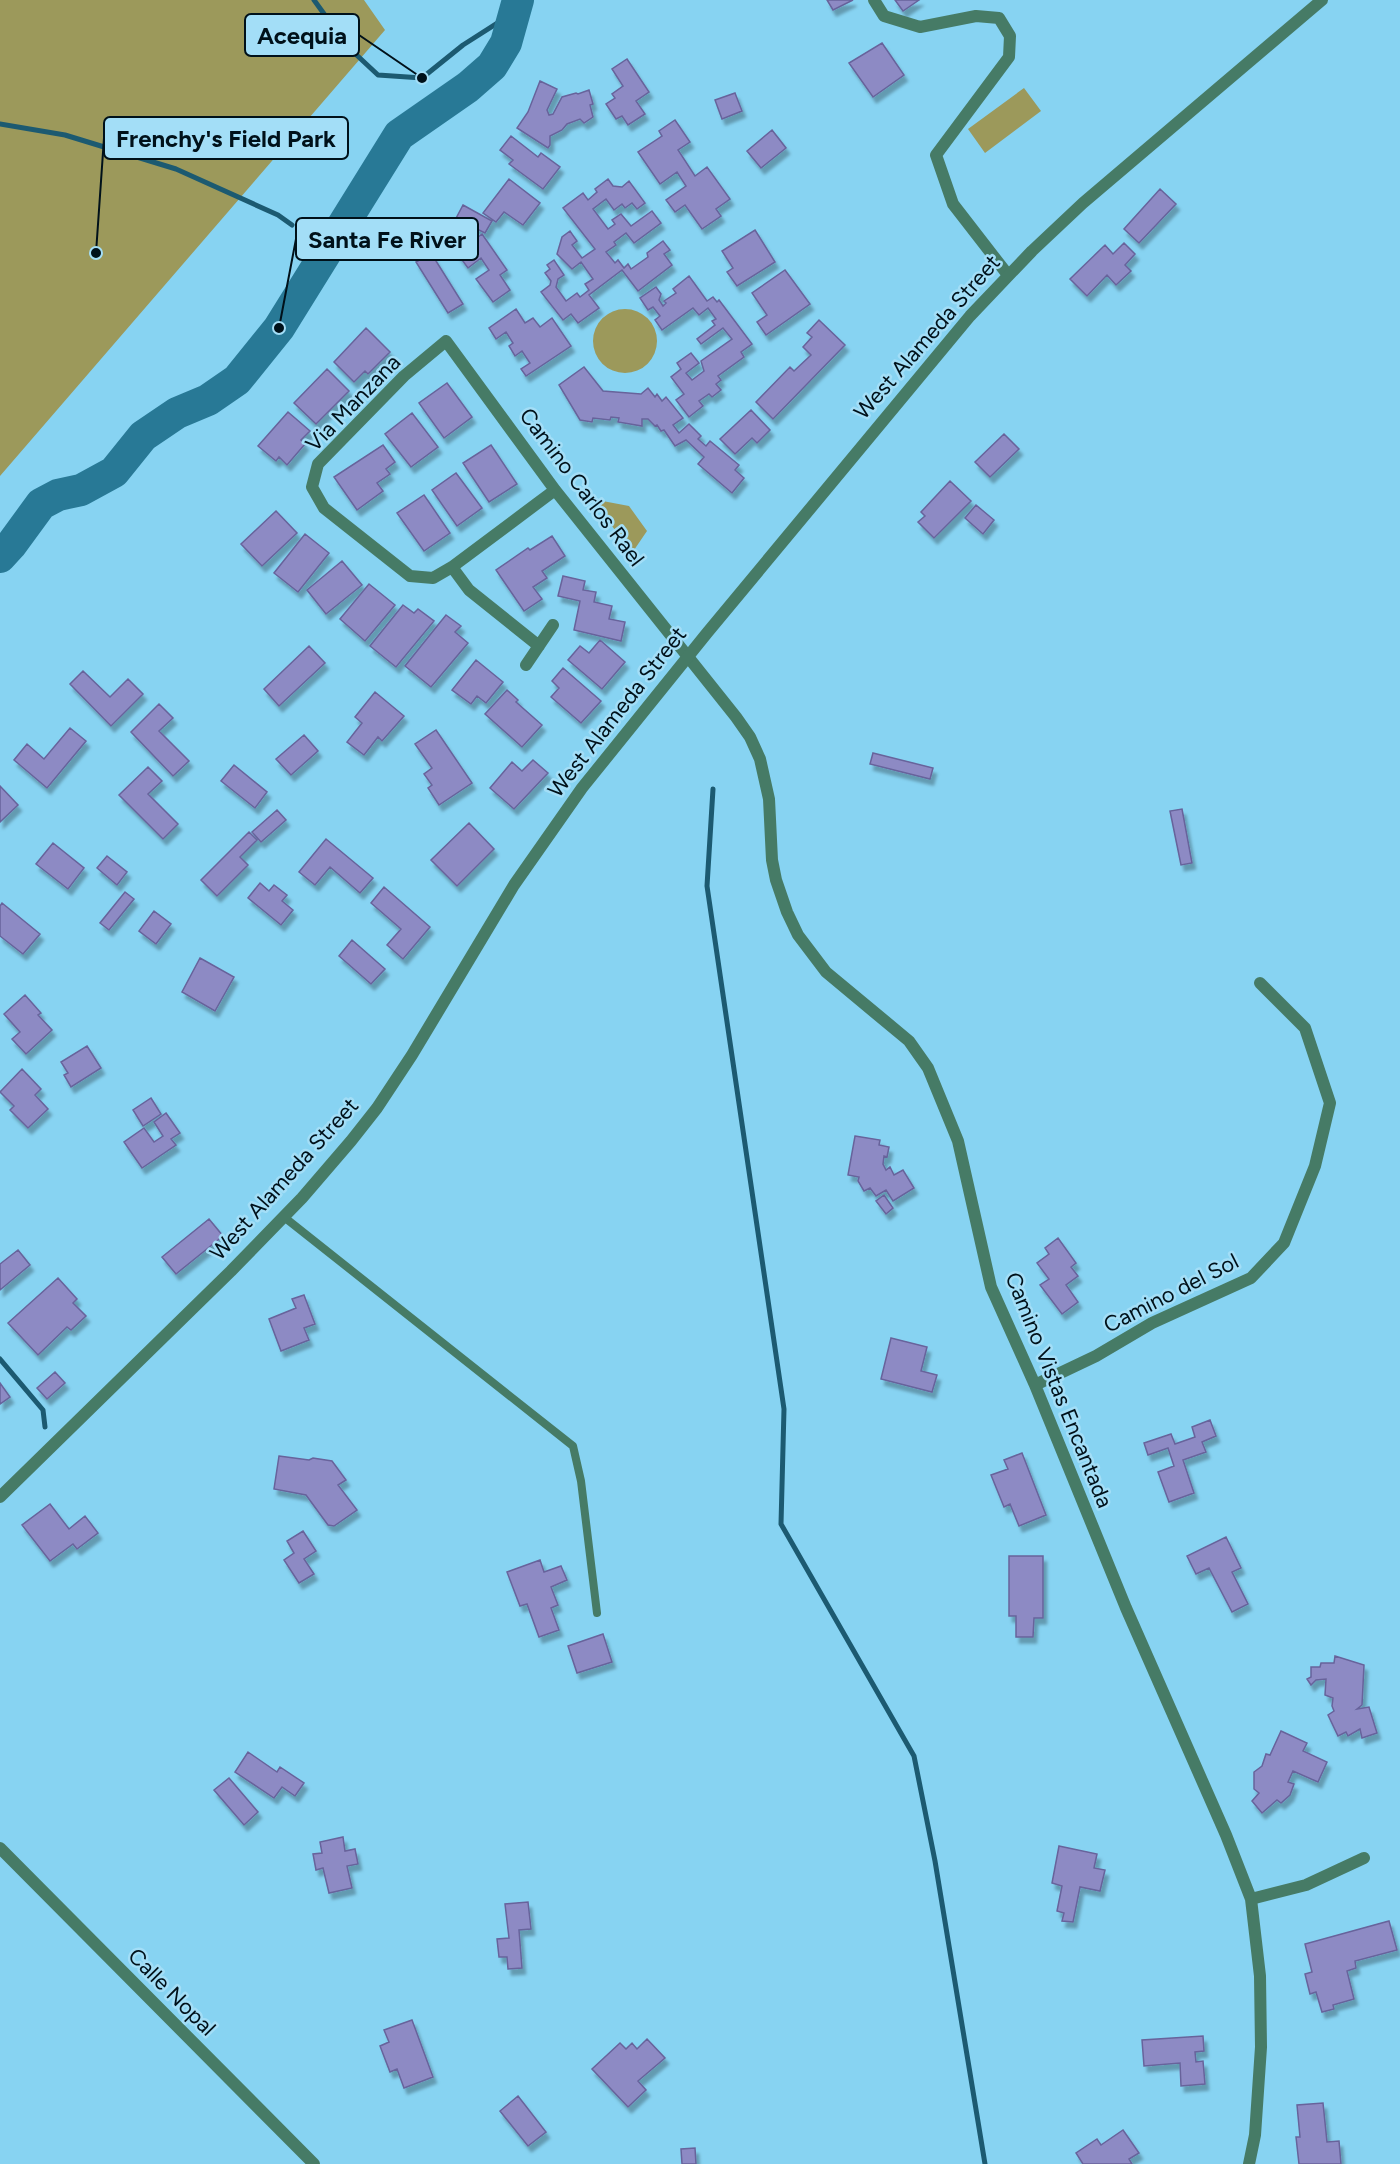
<svg xmlns="http://www.w3.org/2000/svg" width="1400" height="2164" font-family="Figtree,sans-serif">
<style>
.green{fill:#9c995b}
.lines{fill:none;stroke-linecap:round;stroke-linejoin:round}
.stream{stroke:#1c5a71;stroke-width:5}
.river{stroke:#287996;stroke-width:32}
.building{fill:#8d8ac4;stroke:#67639b;stroke-width:1.5;filter:url(#shadow)}
.service{stroke:#467b66;stroke-width:8}
.minor{stroke:#467b66;stroke-width:12}
.tertiary{stroke:#467b66;stroke-width:12}
.labels{text-anchor:middle;dominant-baseline:central;stroke-width:5;stroke-linejoin:round;paint-order:stroke}
.street-label{font-size:22px;fill:#00111a;stroke:#a3def7}
.leader{fill:none;stroke:#00111a;stroke-width:2}
.callout-dot{fill:#00111a;stroke:#a3def7;stroke-width:2}
.callout{fill:#a3def7;stroke:#00111a;stroke-width:2}
.callout-label{font-size:24px;text-anchor:middle;font-weight:bold;fill:#00111a}
</style>
<defs>
<filter id="shadow"><feDropShadow dx="3.5" dy="6" stdDeviation="1.5" flood-color="#0004"/></filter>
</defs>
<rect width="100%" height="100%" fill="#87d3f2"/>
<!-- green -->
<path class="green" d="M 0,0 L 364,0 L 385,30 L 0,476 Z
M 1024,88 L 1041,111 L 985,153 L 968,129 Z
M593 341a32 32 0 1 1 64 0a32 32 0 1 1-64 0Z
M 592,499 L 629,506 L 647,531 L 632,553 Z"/>
<g class="lines">
<!-- stream -->
<path class="stream" d="M 314,0 L 348,47 L 378,75 L 422,78 L 463,45 L 513,13
M 0,124 L 65,135 L 176,169 L 278,215 L 292,225
M 307,233 L 330,246
M 713,789 L 707,886 L 784,1409 L 781,1524 L 914,1756 L 935,1861 L 985,2164
M 0,1359 L 43,1410 L 45,1427"/>
<!-- river -->
<path class="river" d="M 0,557 L 11,545 L 41,504 L 58,495 L 81,490 L 114,472 L 143,436 L 177,413 L 208,400 L 237,380 L 279,328 L 399,135 L 468,87 L 492,66 L 506,43 L 518,0"/>
</g>
<!-- building -->
<path class="building" d="M 827,0 L 853,0 L 833,10 Z
M 895,0 L 919,0 L 903,11 Z
M 882,43 L 904,75 L 873,97 L 849,63 Z
M 627,59 L 649,92 L 636,101 L 645,114 L 628,125 L 622,116 L 616,119 L 606,104 L 615,98 L 612,94 L 623,86 L 612,69 Z
M 540,81 L 557,89 L 547,110 L 549,115 L 553,114 L 562,97 L 576,93 L 578,94 L 589,90 L 593,104 L 590,105 L 593,117 L 584,123 L 580,119 L 567,124 L 562,130 L 550,136 L 550,145 L 548,148 L 517,128 L 528,112 Z
M 735,93 L 742,111 L 722,119 L 715,100 Z
M 675,120 L 690,142 L 678,150 L 695,176 L 707,167 L 730,199 L 716,209 L 721,216 L 702,229 L 685,205 L 675,212 L 666,200 L 686,186 L 677,172 L 660,184 L 638,152 L 662,136 L 659,131 Z
M 772,130 L 786,148 L 761,168 L 747,151 Z
M 511,136 L 538,157 L 541,153 L 560,167 L 543,189 L 509,164 L 513,160 L 500,150 Z
M 509,179 L 540,203 L 523,225 L 504,212 L 496,222 L 483,213 Z
M 608,179 L 613,186 L 622,187 L 629,181 L 645,203 L 637,209 L 632,203 L 625,208 L 622,204 L 614,210 L 606,199 L 593,209 L 608,229 L 615,224 L 612,220 L 621,214 L 631,226 L 652,211 L 661,223 L 634,243 L 626,233 L 614,242 L 616,245 L 606,252 L 615,263 L 618,260 L 624,268 L 628,264 L 631,269 L 648,257 L 647,253 L 663,241 L 670,250 L 664,254 L 672,265 L 638,291 L 622,270 L 589,295 L 599,308 L 578,323 L 571,314 L 563,320 L 541,292 L 550,285 L 551,281 L 545,273 L 550,269 L 547,265 L 554,260 L 564,275 L 558,279 L 556,287 L 566,301 L 577,293 L 580,297 L 589,290 L 585,284 L 593,279 L 581,262 L 572,269 L 557,254 L 562,237 L 570,231 L 577,241 L 572,245 L 582,258 L 595,249 L 563,208 L 583,193 L 588,200 L 597,192 L 595,189 Z
M 1160,189 L 1176,204 L 1139,243 L 1124,229 Z
M 463,205 L 492,221 L 485,233 L 471,226 L 467,234 L 452,226 Z
M 755,230 L 775,262 L 737,286 L 727,272 L 733,268 L 722,251 Z
M 482,234 L 507,270 L 500,275 L 510,290 L 493,302 L 476,279 L 489,270 L 481,258 L 468,268 L 451,245 L 464,236 L 469,244 Z
M 1124,243 L 1135,254 L 1125,265 L 1131,271 L 1116,285 L 1107,275 L 1087,296 L 1070,279 L 1105,245 L 1113,254 Z
M 431,253 L 463,304 L 448,313 L 416,262 Z
M 785,270 L 810,304 L 766,335 L 757,322 L 767,315 L 752,293 Z
M 689,276 L 707,301 L 713,297 L 717,302 L 719,300 L 752,344 L 741,352 L 744,357 L 718,376 L 721,380 L 716,384 L 721,390 L 712,397 L 709,394 L 699,401 L 703,406 L 689,417 L 676,400 L 684,394 L 671,377 L 681,369 L 677,363 L 691,353 L 699,363 L 686,373 L 692,380 L 704,371 L 701,361 L 732,339 L 723,328 L 701,344 L 697,339 L 715,325 L 712,321 L 716,319 L 708,308 L 699,315 L 693,308 L 662,330 L 655,320 L 660,316 L 653,307 L 648,310 L 640,298 L 656,287 L 661,294 L 659,300 L 663,306 L 666,303 L 664,301 L 676,293 L 673,289 Z
M 516,309 L 525,323 L 533,318 L 540,327 L 552,318 L 571,346 L 526,376 L 521,369 L 530,363 L 522,351 L 515,356 L 509,346 L 513,343 L 506,332 L 496,339 L 489,328 Z
M 819,320 L 845,345 L 773,419 L 756,402 L 790,367 L 794,371 L 811,355 L 803,347 L 812,337 L 807,333 Z
M 366,328 L 390,352 L 368,374 L 365,371 L 354,382 L 334,362 Z
M 584,367 L 603,391 L 641,394 L 648,388 L 655,397 L 657,394 L 662,401 L 666,397 L 683,418 L 673,425 L 679,433 L 689,424 L 701,436 L 698,439 L 706,446 L 710,441 L 739,465 L 735,470 L 744,478 L 732,493 L 698,464 L 704,457 L 686,440 L 675,446 L 664,430 L 661,431 L 657,425 L 655,426 L 648,419 L 642,419 L 642,426 L 618,422 L 619,418 L 611,417 L 610,420 L 593,418 L 592,422 L 580,420 L 559,385 Z
M 327,369 L 349,391 L 316,424 L 294,403 Z
M 447,383 L 472,417 L 444,438 L 419,403 Z
M 751,410 L 770,430 L 757,443 L 752,438 L 735,454 L 720,439 Z
M 288,412 L 310,431 L 301,440 L 305,444 L 287,465 L 279,457 L 276,461 L 258,446 Z
M 412,413 L 438,447 L 411,467 L 385,434 Z
M 1004,434 L 1019,449 L 990,477 L 975,462 Z
M 383,445 L 395,462 L 386,469 L 390,474 L 377,483 L 383,491 L 357,510 L 334,477 Z
M 491,445 L 517,484 L 489,502 L 463,463 Z
M 456,473 L 482,508 L 457,526 L 432,490 Z
M 950,481 L 971,501 L 934,538 L 918,522 L 925,516 L 921,512 Z
M 424,495 L 450,533 L 424,551 L 397,513 Z
M 976,505 L 994,520 L 983,534 L 965,518 Z
M 276,511 L 297,533 L 262,566 L 241,544 Z
M 305,534 L 329,553 L 298,592 L 274,573 Z
M 552,536 L 565,556 L 542,571 L 547,578 L 533,587 L 542,599 L 524,611 L 496,570 L 528,548 L 530,550 Z
M 342,561 L 362,585 L 326,614 L 307,590 Z
M 563,576 L 585,581 L 583,590 L 596,592 L 594,602 L 612,606 L 609,619 L 625,622 L 621,641 L 574,630 L 580,601 L 558,596 Z
M 369,584 L 395,605 L 365,641 L 340,619 Z
M 403,605 L 414,613 L 418,609 L 434,621 L 396,667 L 370,646 Z
M 446,615 L 461,626 L 455,632 L 468,643 L 431,687 L 405,666 Z
M 600,640 L 625,662 L 602,689 L 568,660 L 580,646 L 589,653 Z
M 309,646 L 325,663 L 279,706 L 264,689 Z
M 476,660 L 503,682 L 486,703 L 477,696 L 471,704 L 452,690 Z
M 563,668 L 601,701 L 581,723 L 551,697 L 559,688 L 552,681 Z
M 83,671 L 110,697 L 128,679 L 143,694 L 111,726 L 70,684 Z
M 507,690 L 518,700 L 516,702 L 542,725 L 522,747 L 485,714 Z
M 375,692 L 404,716 L 382,741 L 378,737 L 364,755 L 347,742 L 362,723 L 355,717 Z
M 159,704 L 173,718 L 159,731 L 189,761 L 173,776 L 131,732 Z
M 70,728 L 86,741 L 47,788 L 14,760 L 27,744 L 44,759 Z
M 436,730 L 472,783 L 439,805 L 428,788 L 432,785 L 424,774 L 432,768 L 415,744 Z
M 304,735 L 318,751 L 291,775 L 276,759 Z
M 873,753 L 933,768 L 930,779 L 870,764 Z
M 533,760 L 548,773 L 514,809 L 490,788 L 512,762 L 522,771 Z
M 234,765 L 267,792 L 255,808 L 221,781 Z
M 148,767 L 162,781 L 148,794 L 178,824 L 163,839 L 119,795 Z
M 0,786 L 18,805 L 0,822 Z
M 1182,809 L 1192,863 L 1181,865 L 1170,811 Z
M 277,810 L 286,820 L 261,842 L 252,832 Z
M 469,823 L 494,849 L 457,886 L 431,860 Z
M 249,832 L 257,840 L 240,857 L 248,865 L 217,896 L 201,880 Z
M 326,839 L 373,878 L 360,893 L 330,867 L 315,885 L 299,872 Z
M 53,843 L 84,868 L 68,889 L 36,864 Z
M 107,856 L 127,872 L 117,885 L 97,868 Z
M 260,883 L 269,891 L 274,885 L 287,895 L 282,901 L 293,910 L 281,925 L 248,898 Z
M 384,887 L 430,927 L 403,959 L 387,945 L 401,929 L 371,903 Z
M 125,892 L 134,899 L 109,930 L 100,923 Z
M 2,903 L 40,934 L 23,954 L 0,936 L 0,906 Z
M 154,911 L 171,924 L 156,944 L 139,931 Z
M 352,940 L 385,969 L 371,984 L 339,956 Z
M 200,958 L 234,977 L 215,1011 L 182,992 Z
M 25,995 L 41,1013 L 38,1015 L 52,1030 L 26,1054 L 12,1039 L 20,1032 L 4,1014 Z
M 87,1046 L 101,1068 L 71,1087 L 64,1075 L 68,1073 L 61,1062 Z
M 22,1069 L 41,1089 L 35,1095 L 48,1109 L 28,1128 L 10,1110 L 14,1106 L 0,1092 Z
M 151,1098 L 161,1114 L 143,1126 L 133,1110 Z
M 166,1113 L 180,1133 L 171,1139 L 176,1145 L 142,1168 L 124,1142 L 144,1128 L 154,1142 L 163,1136 L 154,1122 Z
M 855,1136 L 880,1140 L 879,1145 L 889,1147 L 887,1157 L 884,1156 L 883,1164 L 886,1170 L 890,1167 L 894,1175 L 903,1170 L 914,1188 L 893,1201 L 886,1190 L 876,1196 L 870,1188 L 864,1191 L 858,1181 L 859,1177 L 848,1175 Z
M 884,1195 L 893,1208 L 886,1214 L 876,1201 Z
M 209,1219 L 223,1236 L 176,1274 L 162,1257 Z
M 1058,1238 L 1076,1263 L 1071,1267 L 1078,1276 L 1066,1285 L 1078,1302 L 1062,1314 L 1040,1285 L 1049,1279 L 1037,1263 L 1049,1254 L 1045,1248 Z
M 18,1250 L 30,1265 L 0,1290 L 0,1264 Z
M 58,1278 L 77,1299 L 73,1303 L 86,1316 L 71,1330 L 67,1327 L 38,1355 L 8,1323 Z
M 304,1295 L 315,1324 L 304,1328 L 309,1340 L 281,1351 L 269,1319 L 296,1308 L 292,1299 Z
M 891,1338 L 927,1347 L 921,1371 L 937,1375 L 932,1392 L 881,1379 Z
M 55,1372 L 65,1383 L 47,1399 L 37,1388 Z
M 0,1383 L 10,1397 L 0,1404 Z
M 1210,1420 L 1216,1436 L 1202,1442 L 1206,1452 L 1183,1460 L 1194,1493 L 1169,1502 L 1158,1472 L 1174,1466 L 1168,1448 L 1148,1455 L 1144,1443 L 1171,1434 L 1175,1444 L 1195,1437 L 1192,1427 Z
M 1022,1453 L 1046,1515 L 1019,1526 L 1010,1504 L 1004,1507 L 991,1475 L 1008,1469 L 1004,1460 Z
M 279,1456 L 309,1460 L 313,1458 L 332,1461 L 346,1480 L 338,1485 L 357,1510 L 334,1526 L 328,1525 L 306,1495 L 274,1489 Z
M 50,1504 L 69,1529 L 85,1516 L 98,1533 L 77,1549 L 73,1544 L 50,1561 L 22,1525 Z
M 303,1531 L 316,1551 L 304,1559 L 314,1574 L 299,1583 L 284,1560 L 294,1553 L 287,1541 Z
M 1226,1537 L 1241,1568 L 1232,1572 L 1248,1604 L 1232,1612 L 1209,1568 L 1196,1574 L 1187,1556 Z
M 1009,1556 L 1043,1556 L 1043,1618 L 1034,1618 L 1033,1637 L 1016,1637 L 1016,1616 L 1009,1616 Z
M 540,1560 L 544,1572 L 561,1566 L 567,1580 L 551,1587 L 558,1605 L 551,1608 L 559,1630 L 539,1637 L 527,1604 L 520,1606 L 507,1572 Z
M 603,1634 L 612,1662 L 577,1673 L 568,1646 Z
M 1335,1656 L 1364,1665 L 1362,1705 L 1357,1709 L 1369,1707 L 1377,1733 L 1362,1738 L 1360,1729 L 1348,1736 L 1346,1732 L 1338,1736 L 1328,1715 L 1334,1711 L 1332,1706 L 1333,1698 L 1325,1695 L 1326,1679 L 1316,1680 L 1311,1685 L 1307,1679 L 1311,1677 L 1311,1667 L 1320,1667 L 1321,1663 L 1334,1663 Z
M 1281,1731 L 1307,1743 L 1303,1751 L 1327,1762 L 1318,1782 L 1293,1771 L 1288,1782 L 1294,1784 L 1290,1795 L 1281,1803 L 1277,1800 L 1262,1813 L 1252,1801 L 1259,1793 L 1254,1789 L 1254,1772 L 1262,1766 L 1266,1754 L 1270,1755 Z
M 248,1752 L 277,1772 L 280,1767 L 304,1783 L 295,1796 L 282,1787 L 274,1798 L 235,1772 Z
M 229,1778 L 258,1812 L 244,1825 L 214,1790 Z
M 343,1837 L 345,1851 L 355,1849 L 358,1864 L 347,1866 L 352,1888 L 329,1893 L 323,1868 L 316,1870 L 313,1854 L 322,1853 L 320,1842 Z
M 1059,1846 L 1097,1854 L 1094,1868 L 1105,1870 L 1100,1891 L 1080,1887 L 1073,1922 L 1062,1921 L 1064,1913 L 1057,1911 L 1062,1886 L 1052,1883 Z
M 528,1902 L 531,1929 L 519,1930 L 522,1968 L 508,1969 L 507,1957 L 499,1957 L 497,1939 L 509,1938 L 505,1904 Z
M 1389,1921 L 1397,1950 L 1355,1961 L 1356,1968 L 1347,1971 L 1354,1999 L 1333,2005 L 1334,2009 L 1322,2012 L 1316,1992 L 1310,1994 L 1305,1974 L 1312,1972 L 1305,1944 Z
M 412,2020 L 433,2077 L 404,2088 L 397,2069 L 390,2072 L 380,2046 L 389,2042 L 384,2030 Z
M 1203,2036 L 1204,2051 L 1195,2052 L 1196,2062 L 1203,2061 L 1205,2084 L 1181,2086 L 1180,2063 L 1144,2066 L 1142,2040 Z
M 647,2039 L 665,2058 L 638,2081 L 646,2090 L 628,2107 L 592,2069 L 620,2043 L 626,2049 L 632,2043 L 637,2049 Z
M 518,2096 L 546,2132 L 528,2146 L 500,2111 Z
M 1323,2103 L 1327,2142 L 1339,2141 L 1341,2164 L 1299,2164 L 1296,2137 L 1300,2137 L 1297,2105 Z
M 1123,2130 L 1139,2153 L 1129,2159 L 1132,2164 L 1083,2164 L 1076,2153 L 1097,2139 L 1101,2145 Z
M 695,2148 L 696,2164 L 682,2164 L 681,2149 Z"/>
<g class="lines">
<!-- service -->
<path class="service" d="M 284,1217 L 573,1446 L 581,1481 L 597,1613"/>
<!-- minor -->
<path class="minor" d="M 874,0 L 884,16 L 920,27 L 976,16 L 999,18 L 1010,36 L 1009,57 L 936,155 L 953,204 L 1008,275
M 555,490 L 452,567 L 433,578 L 410,576 L 324,508 L 312,487 L 318,464 L 404,376 L 446,341 L 555,490 L 736,717 L 750,737 L 760,759 L 769,799 L 772,860 L 776,880 L 787,912 L 798,935 L 826,972 L 909,1041 L 928,1068 L 958,1141 L 991,1287 L 1035,1385 L 1126,1608 L 1226,1835 L 1251,1899 L 1260,1976 L 1261,2047 L 1255,2135 L 1249,2164
M 452,567 L 469,590 L 539,646
M 526,665 L 553,625
M 1035,1385 L 1096,1356 L 1152,1323 L 1251,1278 L 1284,1243 L 1315,1166 L 1330,1103 L 1305,1028 L 1260,983
M 0,1848 L 314,2164
M 1251,1899 L 1306,1885 L 1364,1858"/>
<!-- tertiary -->
<path class="tertiary" d="M 0,1497 L 231,1271 L 302,1198 L 351,1141 L 377,1108 L 412,1055 L 514,885 L 582,788 L 707,633 L 970,316 L 1032,251 L 1083,203 L 1322,0"/>
</g>
<g class="labels">
<!-- street labels -->
<g class="street-label">
<text transform="translate(927 337) rotate(-49)">West Alameda Street</text>
<text transform="translate(353 403) rotate(-46)">Via Manzana</text>
<text transform="translate(582 487) rotate(53)">Camino Carlos Rael</text>
<text transform="translate(617 712) rotate(-52)">West Alameda Street</text>
<text transform="translate(284 1179) rotate(-48)">West Alameda Street</text>
<text transform="translate(1171 1293) rotate(-27)">Camino del Sol</text>
<text transform="translate(1059 1390) rotate(68)">Camino Vistas Encantada</text>
<text transform="translate(172 1992) rotate(45)">Calle Nopal</text>
</g>
</g>
<!-- callouts -->
<path class="leader" d="M422 78L359 35M96 253L104 138M279 328L296 239"/>
<g class="callout-dot">
<circle cx="422" cy="78" r="6"/>
<circle cx="96" cy="253" r="6"/>
<circle cx="279" cy="328" r="6"/>
</g>
<g class="callout">
<rect x="245" y="14" width="114" height="42" rx="6"/>
<rect x="104" y="117" width="244" height="42" rx="6"/>
<rect x="296" y="218" width="182" height="42" rx="6"/>
</g>
<g class="callout-label">
<text x="302" y="44">Acequia</text>
<text x="226" y="147">Frenchy's Field Park</text>
<text x="387" y="248">Santa Fe River</text>
</g>
</svg>
